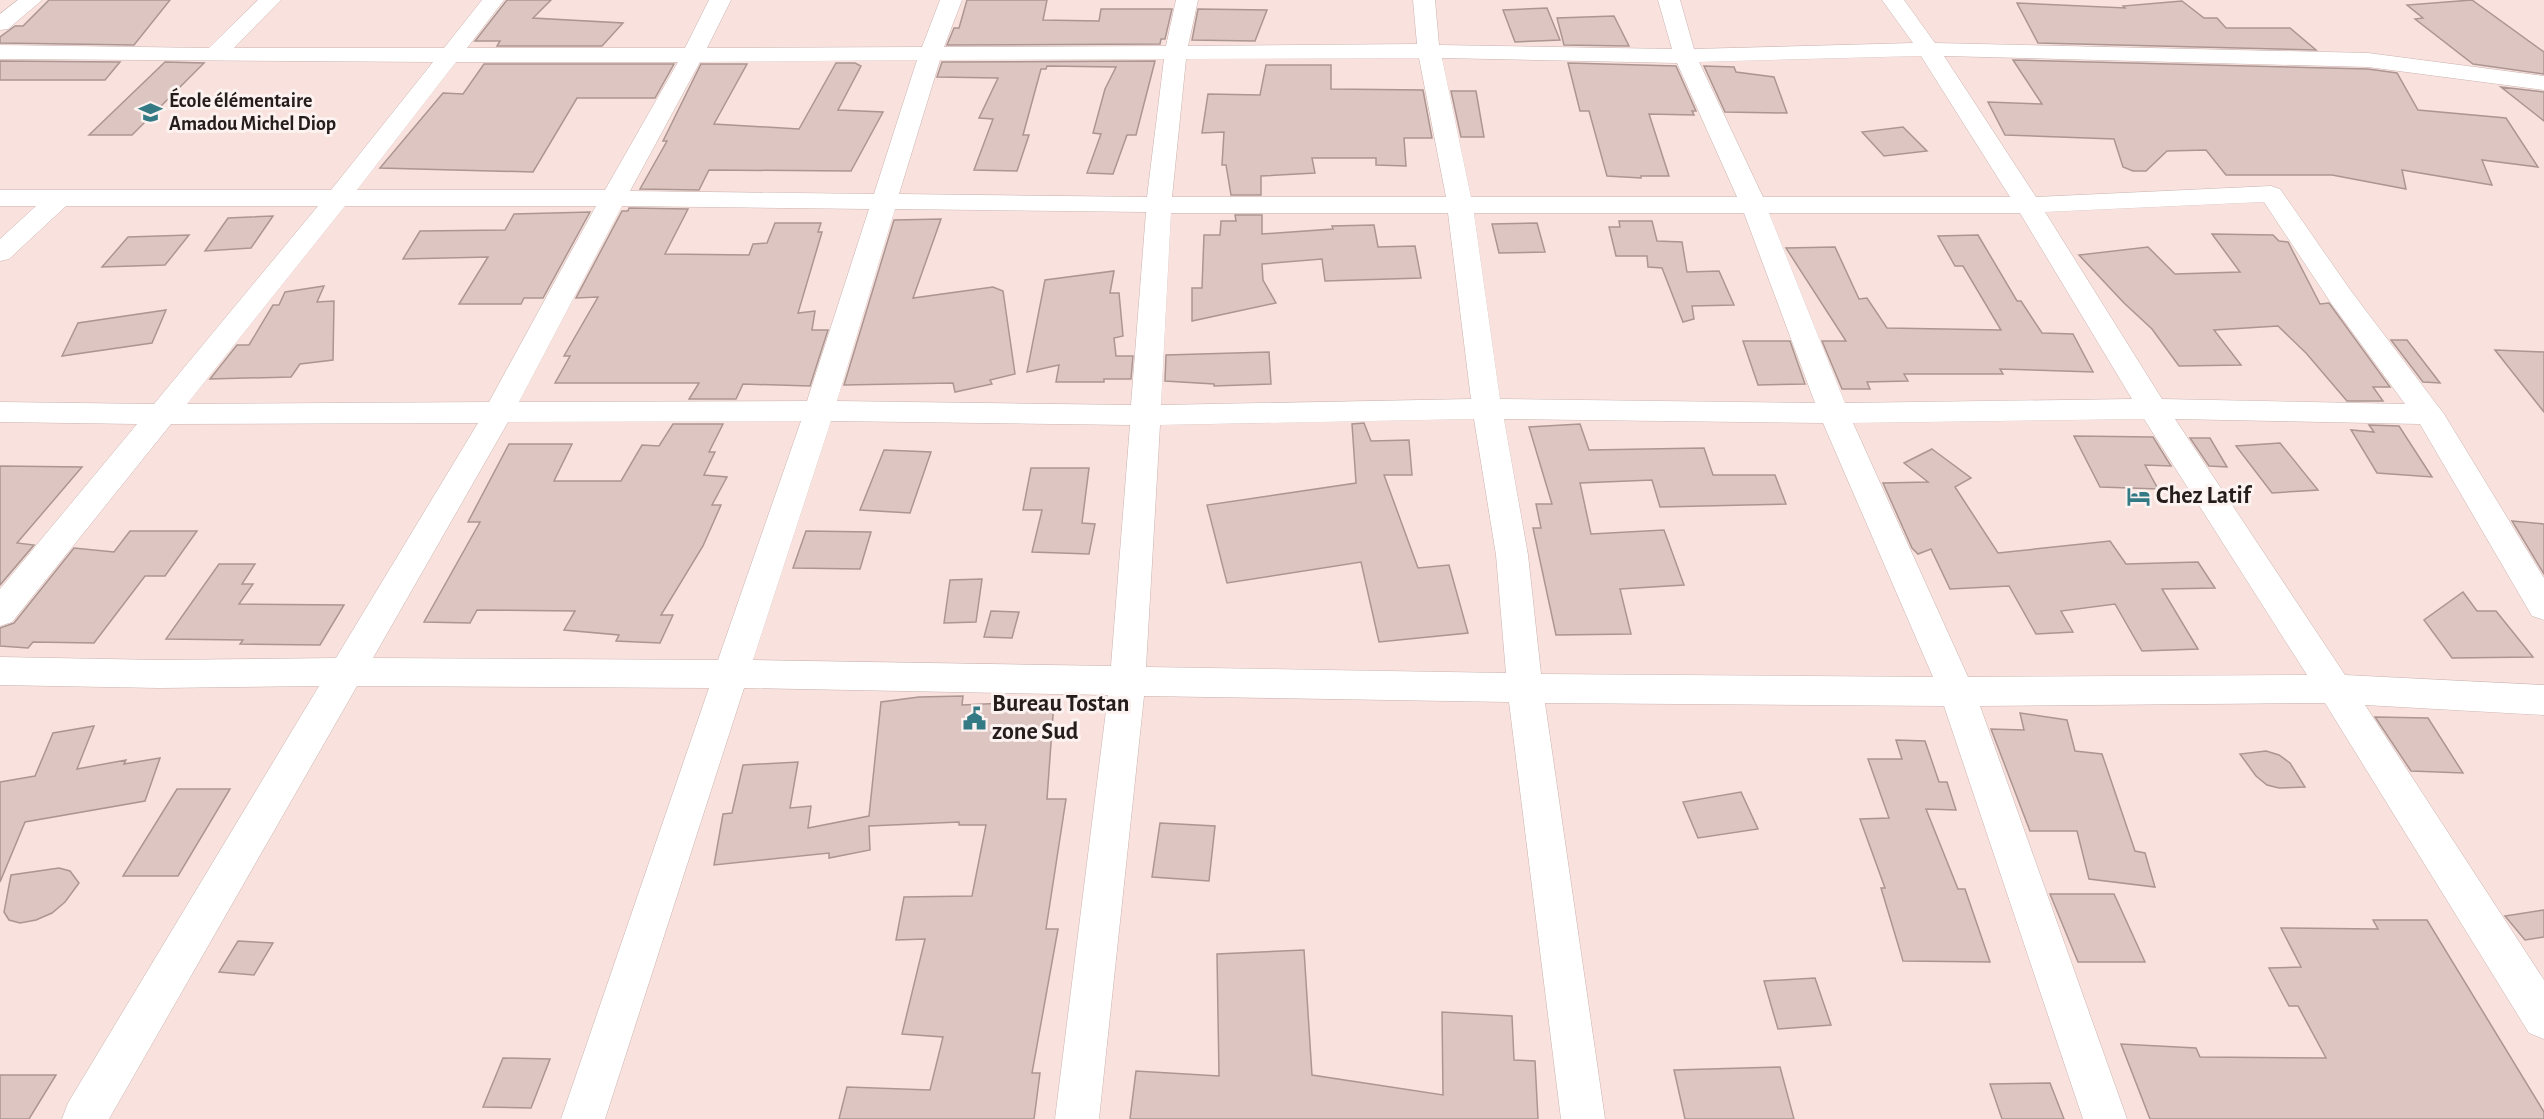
<svg xmlns="http://www.w3.org/2000/svg" width="2544" height="1119" font-family="'Alegreya Sans',sans-serif">
<style>
.building{fill:#ddc6c2;stroke:#ac9692;stroke-width:1.5}
.lines{fill:none;stroke-linecap:round;stroke-linejoin:round}
.minor-casing{stroke:#cab3b0;stroke-width:1}
.minor{fill:#fff;fill-rule:evenodd}
.labels{text-anchor:middle;dominant-baseline:central;stroke-width:6;stroke-linejoin:round;paint-order:stroke}
.far-poi-label{font-size:20px;font-weight:bold;fill:#251d1b;stroke:#fcf2f0;text-anchor:start}
.poi-label{font-size:24px;font-weight:bold;fill:#251d1b;stroke:#fcf2f0;text-anchor:start}
</style>
<rect width="100%" height="100%" fill="#f9e1dd"/>
<!-- building -->
<path class="building" d="M 49,0 L 170,0 L 134,45 L 0,43 L 0,37 L 15,26 L 23,26 Z
M 507,0 L 551,0 L 533,18 L 623,23 L 602,46 L 497,46 L 500,41 L 475,41 Z
M 967,0 L 1047,0 L 1043,20 L 1099,21 L 1101,9 L 1172,9 L 1165,39 L 1161,39 L 1160,44 L 947,45 L 954,28 L 959,28 Z
M 2472,0 L 2544,52 L 2544,74 L 2473,64 L 2415,19 L 2423,18 L 2407,5 Z
M 2182,1 L 2204,18 L 2217,18 L 2226,28 L 2290,28 L 2316,50 L 2038,43 L 2017,3 L 2125,8 L 2123,6 Z
M 1547,8 L 1560,40 L 1515,42 L 1503,10 Z
M 1198,9 L 1267,10 L 1255,41 L 1192,40 Z
M 1614,16 L 1629,46 L 1564,45 L 1557,18 Z
M 2013,60 L 2368,69 L 2397,73 L 2418,110 L 2506,118 L 2538,167 L 2482,160 L 2492,185 L 2402,170 L 2406,189 L 2332,175 L 2226,175 L 2206,150 L 2167,151 L 2146,171 L 2133,171 L 2123,167 L 2114,139 L 2005,135 L 1988,102 L 2042,104 Z
M 0,61 L 120,62 L 105,80 L 0,80 Z
M 1155,61 L 1136,135 L 1127,135 L 1113,174 L 1087,173 L 1101,134 L 1093,133 L 1105,89 L 1116,67 L 1047,66 L 1046,69 L 1041,69 L 1023,135 L 1029,135 L 1017,171 L 974,170 L 993,119 L 979,118 L 998,78 L 937,77 L 942,62 Z
M 165,62 L 204,63 L 132,135 L 89,135 Z
M 836,63 L 855,63 L 861,66 L 838,110 L 883,112 L 851,171 L 709,170 L 699,190 L 640,189 L 667,141 L 663,141 L 701,64 L 747,64 L 714,124 L 799,129 Z
M 1568,63 L 1676,66 L 1696,111 L 1692,111 L 1694,115 L 1649,114 L 1669,176 L 1641,176 L 1641,178 L 1607,176 L 1589,111 L 1580,111 Z
M 484,64 L 674,64 L 655,98 L 577,98 L 533,172 L 380,168 L 443,93 L 463,94 Z
M 1266,65 L 1331,65 L 1331,89 L 1423,90 L 1432,138 L 1404,138 L 1406,166 L 1376,165 L 1376,158 L 1312,158 L 1315,173 L 1261,176 L 1261,195 L 1231,195 L 1226,165 L 1222,165 L 1224,132 L 1202,133 L 1208,94 L 1260,95 Z
M 1704,66 L 1734,67 L 1736,72 L 1774,77 L 1787,113 L 1725,112 Z
M 2501,87 L 2544,92 L 2544,121 Z
M 1451,91 L 1476,91 L 1484,137 L 1461,137 Z
M 1903,127 L 1927,151 L 1884,156 L 1862,132 Z
M 629,208 L 688,209 L 665,254 L 749,255 L 753,244 L 767,243 L 775,223 L 821,223 L 818,232 L 822,232 L 798,313 L 815,311 L 812,330 L 828,330 L 810,386 L 743,384 L 736,399 L 689,399 L 699,383 L 555,383 L 570,356 L 564,356 L 598,297 L 576,298 L 622,211 L 628,211 Z
M 590,212 L 543,298 L 524,298 L 521,304 L 459,304 L 488,257 L 403,259 L 420,231 L 505,230 L 514,214 Z
M 1235,215 L 1262,215 L 1262,234 L 1333,229 L 1332,226 L 1374,225 L 1378,247 L 1415,246 L 1421,278 L 1325,281 L 1322,259 L 1262,264 L 1263,280 L 1276,303 L 1192,321 L 1192,288 L 1202,288 L 1204,235 L 1220,235 L 1221,221 L 1236,221 Z
M 273,216 L 251,248 L 205,251 L 228,218 Z
M 941,219 L 913,298 L 993,287 L 1003,291 L 1015,374 L 990,380 L 992,384 L 955,392 L 953,383 L 844,385 L 894,220 Z
M 1619,221 L 1652,221 L 1657,241 L 1682,242 L 1687,272 L 1719,271 L 1734,305 L 1692,306 L 1694,319 L 1683,322 L 1662,268 L 1648,267 L 1647,256 L 1616,256 L 1609,227 L 1620,227 Z
M 1537,223 L 1545,252 L 1499,253 L 1492,224 Z
M 2212,234 L 2273,235 L 2279,241 L 2288,242 L 2320,304 L 2329,303 L 2390,387 L 2373,387 L 2383,401 L 2347,401 L 2306,353 L 2278,326 L 2214,330 L 2241,365 L 2179,366 L 2152,329 L 2124,303 L 2079,255 L 2148,247 L 2175,274 L 2240,272 Z
M 189,235 L 165,265 L 102,267 L 128,237 Z
M 1978,235 L 2017,301 L 2021,301 L 2042,333 L 2073,334 L 2093,372 L 2000,369 L 2003,374 L 1904,374 L 1908,381 L 1867,382 L 1870,389 L 1842,389 L 1822,341 L 1846,341 L 1786,248 L 1835,247 L 1859,299 L 1867,298 L 1887,328 L 2001,330 L 1963,266 L 1955,266 L 1938,236 Z
M 1114,271 L 1110,293 L 1119,293 L 1123,336 L 1114,338 L 1116,356 L 1133,356 L 1131,379 L 1104,379 L 1104,382 L 1056,382 L 1059,365 L 1027,372 L 1045,280 Z
M 324,286 L 317,302 L 334,301 L 333,360 L 300,364 L 291,377 L 210,379 L 237,345 L 249,345 L 273,305 L 279,305 L 285,292 Z
M 166,310 L 152,343 L 62,356 L 78,323 Z
M 2391,340 L 2407,340 L 2440,383 L 2423,382 Z
M 1743,341 L 1790,341 L 1805,384 L 1758,385 Z
M 2495,350 L 2544,352 L 2544,412 Z
M 1269,352 L 1271,384 L 1214,386 L 1214,384 L 1165,381 L 1166,355 Z
M 1364,423 L 1371,441 L 1409,440 L 1412,475 L 1384,475 L 1418,568 L 1449,565 L 1468,633 L 1379,642 L 1361,562 L 1227,583 L 1207,505 L 1356,483 L 1352,424 Z
M 673,424 L 723,424 L 709,452 L 715,452 L 704,475 L 727,477 L 712,505 L 721,505 L 703,546 L 661,615 L 673,615 L 660,643 L 616,641 L 619,635 L 564,630 L 575,611 L 477,610 L 470,623 L 424,622 L 480,522 L 468,522 L 509,444 L 572,444 L 554,481 L 621,481 L 642,445 L 659,446 Z
M 1580,424 L 1589,450 L 1704,448 L 1713,475 L 1775,475 L 1786,504 L 1660,507 L 1652,480 L 1580,483 L 1591,534 L 1664,530 L 1684,585 L 1620,589 L 1631,634 L 1556,635 L 1533,528 L 1541,528 L 1536,504 L 1552,504 L 1529,427 Z
M 2369,425 L 2399,426 L 2432,477 L 2377,473 L 2351,430 L 2374,432 Z
M 2074,436 L 2153,437 L 2171,466 L 2145,465 L 2158,489 L 2100,487 Z
M 2190,438 L 2210,438 L 2227,467 L 2209,466 Z
M 2280,443 L 2318,490 L 2272,493 L 2236,446 Z
M 1932,449 L 1971,478 L 1955,487 L 1998,553 L 2110,541 L 2126,564 L 2198,562 L 2215,588 L 2162,589 L 2198,649 L 2142,651 L 2115,604 L 2061,611 L 2073,632 L 2036,634 L 2009,586 L 1950,589 L 1931,549 L 1918,554 L 1912,548 L 1883,483 L 1928,482 L 1904,463 Z
M 884,450 L 931,452 L 910,513 L 860,510 Z
M 0,466 L 82,467 L 17,543 L 34,545 L 0,585 Z
M 1031,468 L 1089,468 L 1082,523 L 1095,524 L 1089,554 L 1032,552 L 1042,510 L 1023,510 Z
M 2512,521 L 2544,524 L 2544,574 Z
M 130,531 L 197,531 L 165,576 L 145,576 L 94,643 L 33,642 L 28,648 L 0,646 L 0,628 L 14,623 L 74,548 L 114,552 Z
M 806,531 L 871,532 L 860,569 L 793,568 Z
M 219,564 L 255,564 L 242,584 L 253,584 L 239,604 L 344,605 L 320,645 L 240,644 L 243,640 L 166,639 Z
M 982,579 L 976,622 L 944,623 L 950,580 Z
M 2463,592 L 2477,611 L 2496,611 L 2533,657 L 2452,658 L 2424,620 Z
M 991,611 L 1019,612 L 1012,638 L 984,637 Z
M 963,696 L 962,705 L 1054,701 L 1047,799 L 1066,799 L 1046,929 L 1058,929 L 1032,1073 L 1040,1073 L 1034,1119 L 839,1119 L 847,1087 L 930,1090 L 943,1037 L 902,1034 L 925,939 L 896,940 L 904,897 L 972,896 L 986,825 L 959,825 L 959,822 L 869,826 L 870,850 L 829,858 L 829,853 L 714,865 L 723,814 L 732,813 L 743,765 L 798,762 L 790,808 L 811,806 L 808,828 L 869,816 L 881,702 L 919,697 Z
M 2020,713 L 2067,720 L 2075,751 L 2102,754 L 2135,851 L 2145,853 L 2155,887 L 2089,879 L 2077,831 L 2030,831 L 1991,729 L 2024,730 Z
M 2375,717 L 2428,718 L 2463,773 L 2411,771 Z
M 94,726 L 77,769 L 126,760 L 124,764 L 160,758 L 145,801 L 25,822 L 0,882 L 0,782 L 35,776 L 53,733 Z
M 1896,740 L 1925,741 L 1939,782 L 1947,782 L 1956,810 L 1926,809 L 1958,889 L 1965,889 L 1990,962 L 1903,961 L 1881,888 L 1885,888 L 1860,819 L 1889,818 L 1868,759 L 1902,759 Z
M 2266,751 L 2279,755 L 2290,763 L 2305,787 L 2279,788 L 2267,785 L 2256,776 L 2240,754 Z
M 177,789 L 230,789 L 178,876 L 123,876 Z
M 1741,792 L 1758,829 L 1698,838 L 1683,802 Z
M 1160,823 L 1215,826 L 1209,881 L 1152,877 Z
M 59,868 L 70,871 L 79,883 L 65,902 L 52,913 L 36,920 L 20,923 L 9,920 L 4,912 L 11,875 Z
M 2050,894 L 2114,894 L 2145,962 L 2078,962 Z
M 2544,910 L 2544,937 L 2525,940 L 2505,916 Z
M 2373,920 L 2427,920 L 2544,1112 L 2544,1119 L 2150,1119 L 2121,1044 L 2196,1048 L 2200,1057 L 2326,1058 L 2298,1006 L 2289,1006 L 2269,968 L 2301,967 L 2281,928 L 2378,929 Z
M 238,941 L 273,943 L 254,975 L 219,972 Z
M 1304,950 L 1312,1075 L 1443,1095 L 1442,1012 L 1512,1016 L 1514,1060 L 1535,1061 L 1538,1119 L 1130,1119 L 1136,1071 L 1219,1076 L 1217,954 Z
M 1815,978 L 1831,1025 L 1778,1029 L 1764,981 Z
M 503,1058 L 550,1059 L 531,1108 L 483,1107 Z
M 1780,1067 L 1794,1119 L 1685,1119 L 1674,1070 Z
M 0,1075 L 56,1075 L 29,1119 L 0,1119 Z
M 2050,1083 L 2064,1119 L 2002,1119 L 1990,1084 Z"/>
<g class="lines">
<defs>
<path id="minor" d="M 18,0 L 42,0 L 8,29 L 0,30 L 0,14 Z
M 258,0 L 281,0 L 234,48 L 444,48 L 482,0 L 504,0 L 467,48 L 685,48 L 709,0 L 731,0 L 707,48 L 922,47 L 940,0 L 962,0 L 944,47 L 1166,46 L 1176,0 L 1198,0 L 1188,46 L 1417,44 L 1413,0 L 1435,0 L 1439,45 L 1672,49 L 1658,0 L 1680,0 L 1694,49 L 1913,43 L 1882,0 L 1904,0 L 1935,43 L 2368,53 L 2544,76 L 2544,90 L 2368,67 L 1944,56 L 2036,197 L 2271,186 L 2280,189 L 2351,291 L 2444,414 L 2544,578 L 2544,620 L 2532,616 L 2420,424 L 2175,419 L 2345,675 L 2544,685 L 2544,715 L 2365,705 L 2544,980 L 2544,1039 L 2529,1033 L 2325,703 L 1980,706 L 2127,1119 L 2083,1119 L 1944,706 L 1545,703 L 1605,1119 L 1561,1119 L 1509,702 L 1144,696 L 1099,1119 L 1055,1119 L 1108,695 L 744,688 L 605,1119 L 561,1119 L 709,688 L 357,686 L 109,1119 L 62,1119 L 68,1103 L 319,686 L 160,688 L 0,685 L 0,657 L 160,660 L 336,658 L 478,423 L 171,424 L 12,622 L 0,626 L 0,589 L 137,424 L 0,422 L 0,402 L 154,404 L 318,206 L 66,206 L 9,259 L 0,261 L 0,239 L 36,206 L 0,206 L 0,190 L 331,190 L 433,62 L 0,59 L 0,45 L 209,48 ZM 1921,56 L 2010,197 L 1763,197 L 1699,62 ZM 1419,58 L 1446,197 L 1172,197 L 1186,59 ZM 1442,58 L 1677,63 L 1737,197 L 1471,197 ZM 1164,59 L 1147,197 L 899,194 L 940,60 ZM 917,60 L 874,194 L 630,191 L 700,62 ZM 456,62 L 678,62 L 605,190 L 357,190 ZM 2264,202 L 2331,303 L 2405,404 L 2162,399 L 2045,212 ZM 345,206 L 596,206 L 489,402 L 187,404 ZM 622,206 L 869,209 L 807,401 L 519,402 ZM 895,209 L 1146,212 L 1131,405 L 837,401 ZM 1171,213 L 1448,213 L 1471,399 L 1161,405 ZM 1474,213 L 1744,213 L 1815,403 L 1500,399 ZM 1769,213 L 2020,213 L 2132,399 L 1845,403 ZM 1474,419 L 1496,555 L 1506,673 L 1146,667 L 1160,425 ZM 1504,419 L 1823,423 L 1933,677 L 1541,674 L 1528,555 ZM 2144,419 L 2307,675 L 1968,677 L 1853,423 ZM 801,421 L 718,660 L 373,658 L 508,422 ZM 831,421 L 1130,425 L 1111,666 L 753,660 Z"/>
</defs>
<!-- minor casing -->
<use href="#minor" class="minor-casing"/>
<!-- minor -->
<use href="#minor" class="minor"/>
</g>
<!-- icons -->
<defs>
<symbol id="school-bare" viewBox="-9 -9 18 18"><path d="M0-5L7-2L0 1L-7-2ZM-4 1L0 2.5L4 1V4Q0 6-4 4Z" fill="#337a85" stroke="#fcf2f0" stroke-width="2.5" paint-order="stroke"/></symbol>
<symbol id="hotel-bare" viewBox="-9 -9 18 18"><path d="M-6-4.5h1.5V1H6V5H4.5V3h-9V5H-6ZM-4 0a1.8 1.8 0 1 1 3.6 0ZM.5 0V-2.5h3Q6-2.5 6 0Z" fill="#337a85" stroke="#fcf2f0" stroke-width="2.5" paint-order="stroke"/></symbol>
<symbol id="civic-bare" viewBox="-9 -9 18 18"><path d="M-.6-6.5H3V-4.5H.6V-3L4-1V1h2V6H-6V1h2V-1L-.6-3ZM-1.2 2.5V6h2.4V2.5Z" fill="#337a85" stroke="#fcf2f0" stroke-width="2.5" paint-order="stroke"/></symbol>
</defs>
<g fill-rule="evenodd">
<use href="#school-bare" x="134" y="96" width="33" height="33"/>
<use href="#hotel-bare" x="2122" y="480" width="33" height="33"/>
<use href="#civic-bare" x="958" y="702" width="33" height="33"/>
</g>
<g class="labels">
<!-- far-poi labels -->
<g class="far-poi-label">
<text x="169" y="101">École élémentaire<tspan x="169" dy="23">Amadou Michel Diop</tspan></text>
</g>
<!-- poi labels -->
<g class="poi-label">
<text x="2156" y="496">Chez Latif</text>
<text x="992" y="704">Bureau Tostan<tspan x="992" dy="28">zone Sud</tspan></text>
</g>
</g>
</svg>
